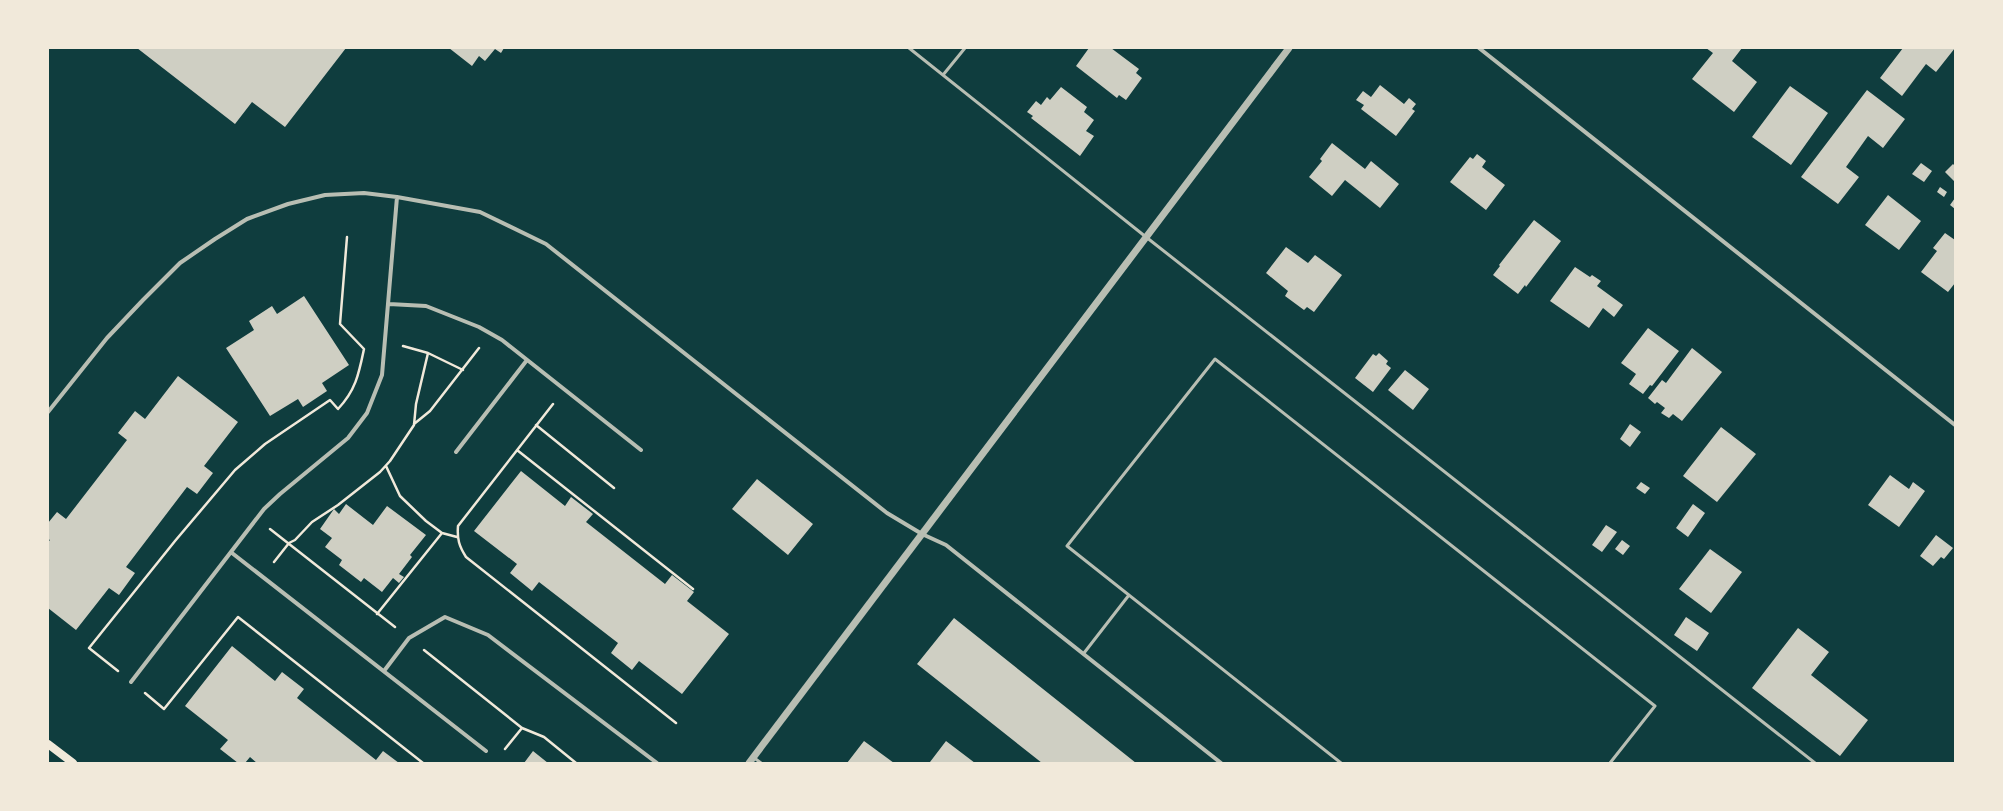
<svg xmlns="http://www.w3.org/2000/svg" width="2003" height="811" font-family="Quicksand,sans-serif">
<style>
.building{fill:#cfcfc3}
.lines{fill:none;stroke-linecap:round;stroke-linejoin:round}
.path{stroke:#f1e9da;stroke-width:2.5}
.service{stroke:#b8beb3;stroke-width:3}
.minor{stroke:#b8beb3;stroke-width:4}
.tertiary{stroke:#b8beb3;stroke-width:7}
.secondary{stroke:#f1e9da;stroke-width:8}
</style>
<rect width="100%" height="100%" fill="#0f3d3e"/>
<!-- building -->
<path class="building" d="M 137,48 L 346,48 L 285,127 L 252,102 L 235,124 Z
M 449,48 L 504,48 L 501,53 L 495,49 L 485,61 L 479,56 L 472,66 Z
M 1089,48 L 1111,48 L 1139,69 L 1136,73 L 1142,78 L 1126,100 L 1119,95 L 1117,98 L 1076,66 Z
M 1706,48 L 1742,48 L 1732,61 L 1757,82 L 1734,112 L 1692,79 L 1713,53 Z
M 1903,48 L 1955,48 L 1936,72 L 1926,64 L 1902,96 L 1880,78 Z
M 1380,85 L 1404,104 L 1409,98 L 1416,104 L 1412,109 L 1415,111 L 1396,136 L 1361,109 L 1364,105 L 1356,100 L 1363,91 L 1371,97 Z
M 1790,86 L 1828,113 L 1791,165 L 1752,137 Z
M 1061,87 L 1087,107 L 1084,112 L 1094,120 L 1086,131 L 1094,136 L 1080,156 L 1031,118 L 1033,116 L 1027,112 L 1036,101 L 1041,105 L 1047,97 L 1050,100 Z
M 1867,90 L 1905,119 L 1883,148 L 1868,136 L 1846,167 L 1859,177 L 1838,204 L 1801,177 Z
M 1332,143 L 1365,169 L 1371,161 L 1399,184 L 1380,208 L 1345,180 L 1332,196 L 1309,177 L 1322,161 L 1320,159 Z
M 1477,154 L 1486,161 L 1482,167 L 1505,185 L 1486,210 L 1450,182 L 1470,157 L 1473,159 Z
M 1921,163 L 1932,171 L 1924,182 L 1912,174 Z
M 1953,164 L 1955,166 L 1954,181 L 1945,172 Z
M 1940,187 L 1947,192 L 1944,197 L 1937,192 Z
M 1888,195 L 1921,221 L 1899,250 L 1865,225 Z
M 1955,198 L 1955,209 L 1950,205 Z
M 1534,220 L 1561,241 L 1526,287 L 1525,285 L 1518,294 L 1493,275 L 1500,266 L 1499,265 Z
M 1945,233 L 1955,240 L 1955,283 L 1948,292 L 1921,272 L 1937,251 L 1933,248 Z
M 1286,247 L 1308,263 L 1315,255 L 1342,275 L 1314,312 L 1307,307 L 1304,310 L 1285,296 L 1288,291 L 1266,273 Z
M 1575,267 L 1590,277 L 1592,275 L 1601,281 L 1597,286 L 1623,305 L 1614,317 L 1603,308 L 1589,328 L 1550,301 Z
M 304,296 L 349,365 L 322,383 L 327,391 L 303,407 L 298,399 L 270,416 L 226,348 L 254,330 L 249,321 L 272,306 L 277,314 Z
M 1648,328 L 1679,351 L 1652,386 L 1650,385 L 1643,394 L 1629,384 L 1636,374 L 1621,363 Z
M 1692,348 L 1722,372 L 1682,421 L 1673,414 L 1669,418 L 1661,413 L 1665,408 L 1657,402 L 1655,404 L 1648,398 L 1662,380 L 1666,383 Z
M 1379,353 L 1388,361 L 1386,364 L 1391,368 L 1373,392 L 1355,378 L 1373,354 L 1376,356 Z
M 1405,370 L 1429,389 L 1413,410 L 1388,390 Z
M 178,376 L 238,422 L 204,466 L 213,473 L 197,494 L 187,487 L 126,567 L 135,573 L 119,595 L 109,588 L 76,630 L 48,608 L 48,542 L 50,540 L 48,539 L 48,523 L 57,512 L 66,519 L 127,440 L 118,433 L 135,411 L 145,419 Z
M 1630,424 L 1641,432 L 1630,447 L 1620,439 Z
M 1721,427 L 1756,454 L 1717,502 L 1683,476 Z
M 521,471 L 565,506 L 571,497 L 593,514 L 586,522 L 665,584 L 672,575 L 694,592 L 687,601 L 729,634 L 682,694 L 639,661 L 632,670 L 611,653 L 618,643 L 539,582 L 532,591 L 510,573 L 517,564 L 474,531 Z
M 1890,475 L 1909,489 L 1913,482 L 1925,491 L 1899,527 L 1868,505 Z
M 757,479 L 813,524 L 788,555 L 732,509 Z
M 1641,482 L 1650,488 L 1645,494 L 1636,488 Z
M 346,504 L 373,525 L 387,506 L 426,535 L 410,555 L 412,557 L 399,574 L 404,577 L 399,583 L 393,578 L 382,592 L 364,578 L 361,582 L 339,565 L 342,560 L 325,547 L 332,538 L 320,529 L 334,509 L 339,514 Z
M 1693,504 L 1705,513 L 1688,537 L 1676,528 Z
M 1606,525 L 1617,532 L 1602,552 L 1592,545 Z
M 1936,535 L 1953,548 L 1944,559 L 1941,557 L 1933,566 L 1920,556 Z
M 1622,540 L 1630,546 L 1623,555 L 1615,549 Z
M 1710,549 L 1742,572 L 1711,613 L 1679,589 Z
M 1686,617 L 1709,633 L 1697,651 L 1674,635 Z
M 954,618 L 1136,763 L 1042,763 L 917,664 Z
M 1798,628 L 1829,652 L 1811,675 L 1868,720 L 1840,756 L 1752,688 Z
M 232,646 L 275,681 L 282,672 L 304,689 L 297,698 L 376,760 L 383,751 L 399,763 L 257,763 L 250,757 L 245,763 L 238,763 L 220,749 L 228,740 L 185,706 Z
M 864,741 L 894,763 L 847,763 Z
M 946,741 L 975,763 L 932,763 L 930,762 Z
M 533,751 L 548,763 L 524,763 Z"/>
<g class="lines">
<!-- path -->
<path class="path" d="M 403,346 L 428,353 L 463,370
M 553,404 L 458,526 C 457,539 459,546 466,557 L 676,723
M 414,424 L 430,411 L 479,348
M 536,425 L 614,488
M 517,450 L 693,589
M 386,466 L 400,496 L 426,521 L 442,533 L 457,537
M 270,529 L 395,627
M 274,562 L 289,543 L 295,540 L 312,522 L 338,505 L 380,472 L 390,461 L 414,425 L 416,404 L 428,353
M 377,614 L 442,533
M 424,650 L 522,728 L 505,749
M 118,671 L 89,648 L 175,541 L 235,470 L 265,444 L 330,400 L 338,409 C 356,390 359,373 364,349 L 340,324 L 347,237
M 145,693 L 164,709 L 238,617 L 423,763
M 522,728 L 544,737 L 576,763"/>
<!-- service -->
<path class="service" d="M 909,48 L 1146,237 L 1815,763
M 943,75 L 965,48
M 1084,653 L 1129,595
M 753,757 L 761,763
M 1341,763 L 1067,546 L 1215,359 L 1655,706 L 1610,763"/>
<!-- minor -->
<path class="minor" d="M 1479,48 L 1955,425
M 389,304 L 426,306 L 479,327 L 502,340 L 641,450
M 48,412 L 107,338 L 143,300 L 180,263 L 215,239 L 247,219 L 288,204 L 325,195 L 364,193 L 397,197 L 480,212 L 546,244 L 887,513 L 922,534 L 946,545 L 1221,763
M 456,452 L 527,360
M 232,553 L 486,751
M 384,671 L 409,638 L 445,617 L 488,635 L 657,763
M 131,682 L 264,509 L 280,494 L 348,438 L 367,413 L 382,375 L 397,197"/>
<!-- tertiary -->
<path class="tertiary" d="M 749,763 L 1289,48"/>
<!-- secondary -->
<path class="secondary" d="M 48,744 L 73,763"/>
</g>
<!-- border -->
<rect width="2003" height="811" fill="none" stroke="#f1e9da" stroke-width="98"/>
</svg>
